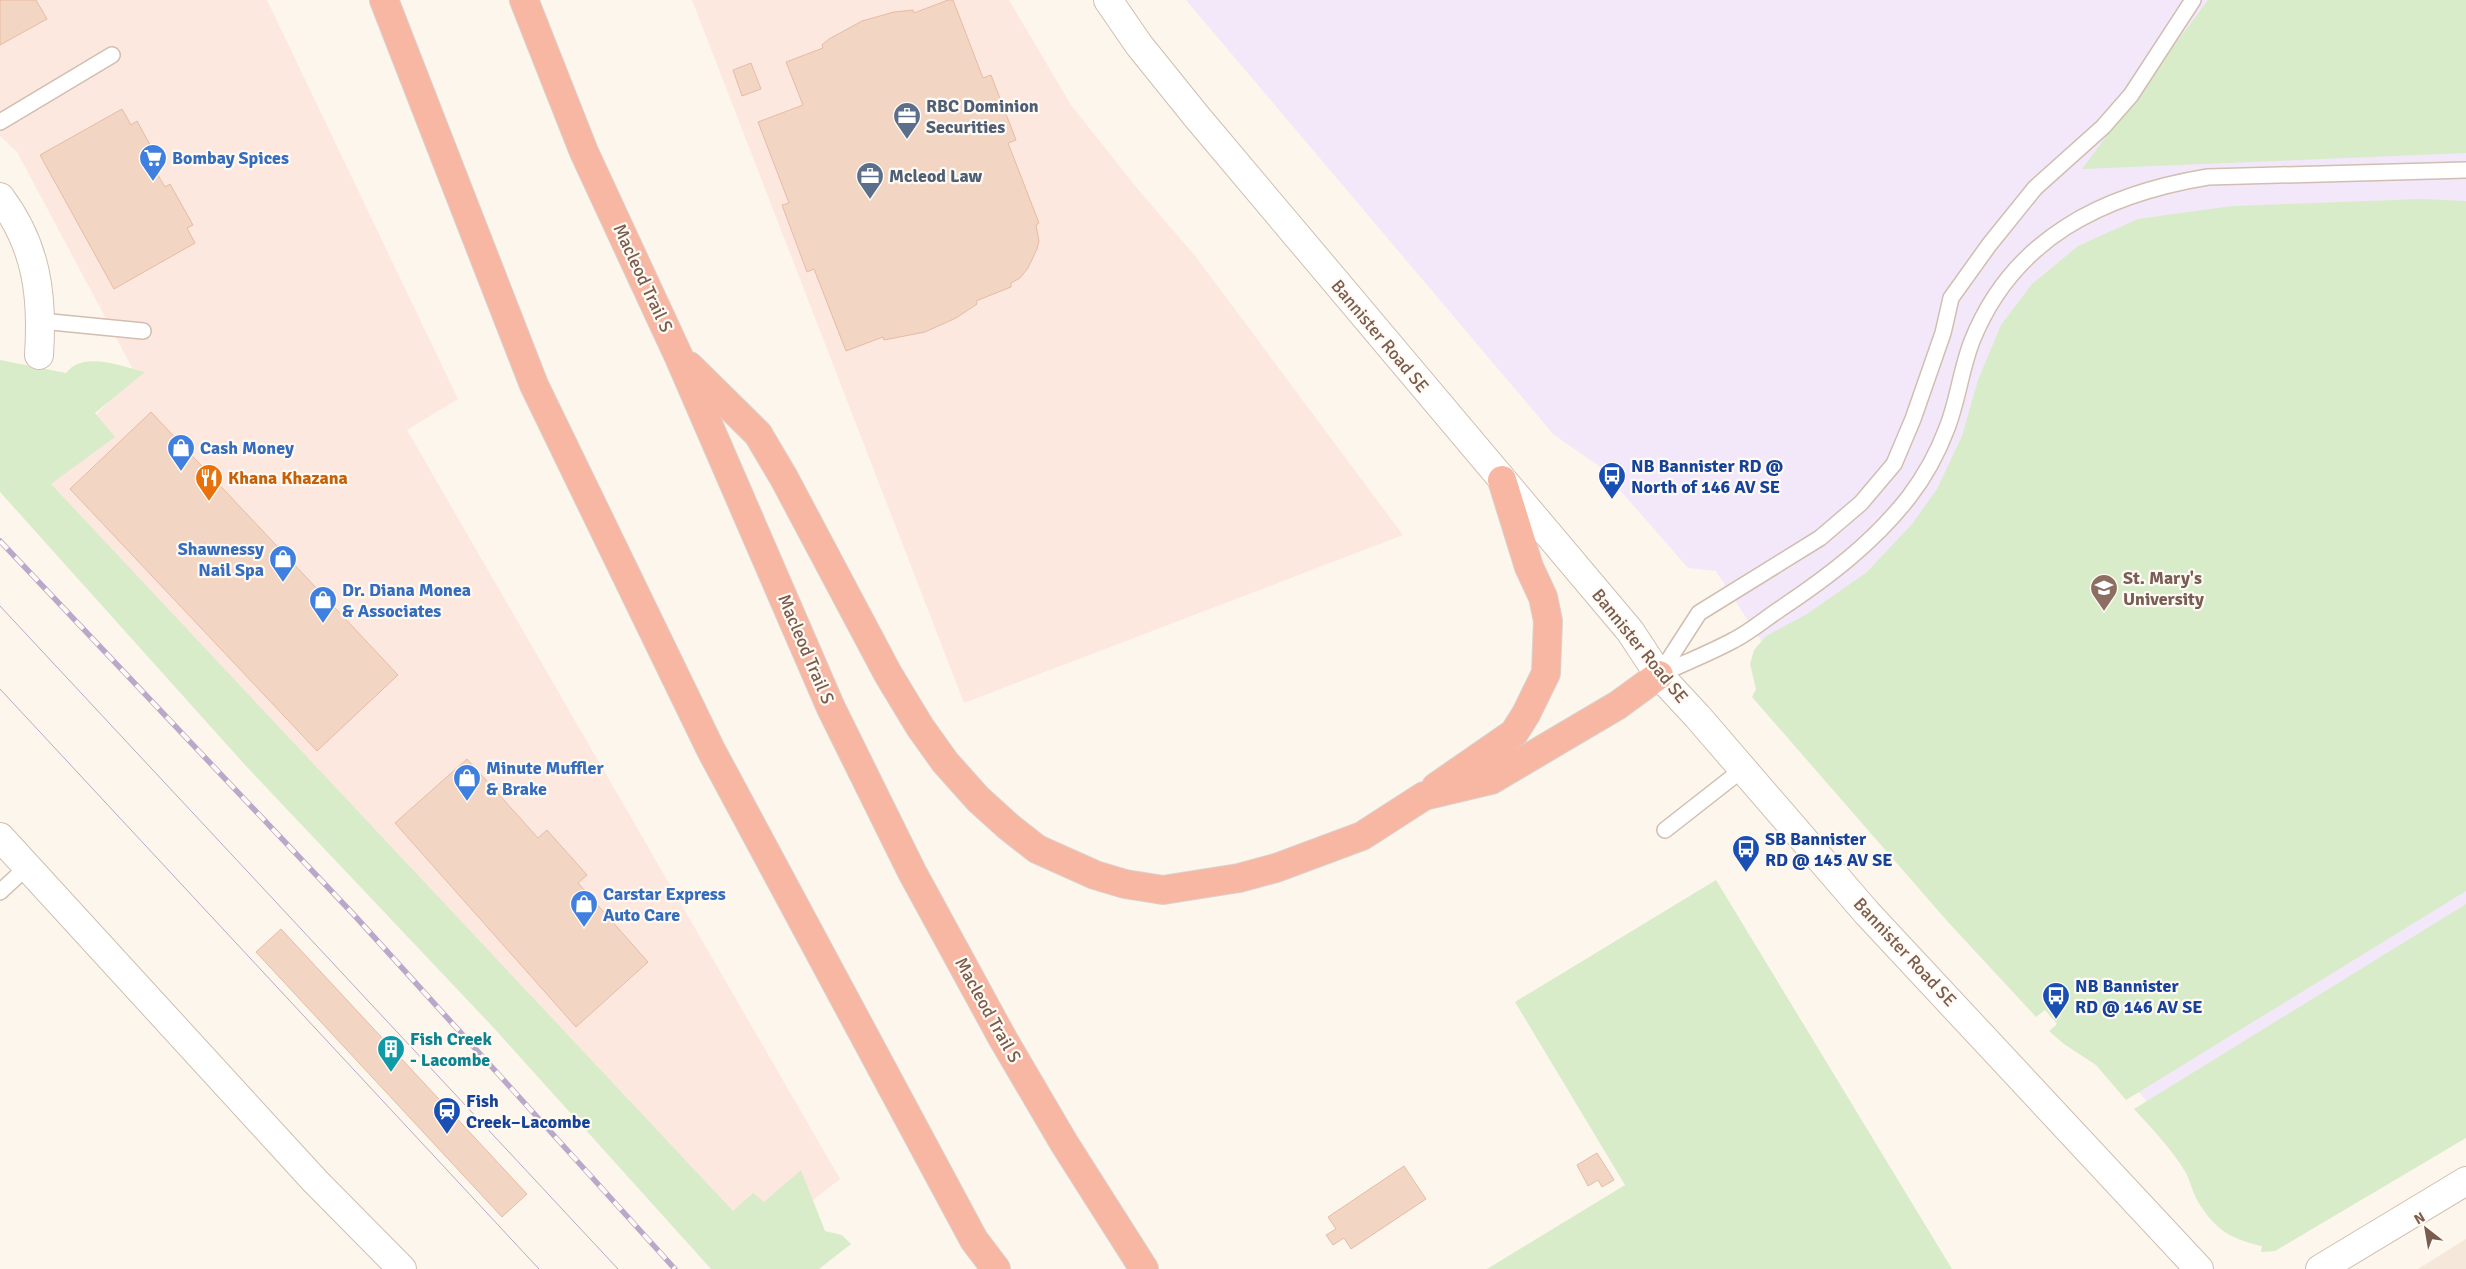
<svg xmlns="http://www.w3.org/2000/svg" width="2466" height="1269" font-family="Signika,sans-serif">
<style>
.residential{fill:#f5e8da}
.commercial{fill:#fde8e0}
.education{fill:#f3e8fa}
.green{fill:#d8ecc9}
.building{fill:#f3d5c3;stroke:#e6bba3}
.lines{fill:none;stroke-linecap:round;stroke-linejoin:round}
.service-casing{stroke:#d1beb0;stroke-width:18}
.minor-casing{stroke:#d1beb0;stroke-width:30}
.tertiary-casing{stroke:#d1beb0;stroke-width:30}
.motorway-casing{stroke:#dad1cd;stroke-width:30}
.service{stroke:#fff;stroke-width:15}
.minor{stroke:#fff;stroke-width:28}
.tertiary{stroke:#fff;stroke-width:28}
.motorway{stroke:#f7b7a3;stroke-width:28}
.tram{stroke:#b9a8c9;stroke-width:1}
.rail-casing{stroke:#b9a8c9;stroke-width:5.5}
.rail{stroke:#fffaf3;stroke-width:4;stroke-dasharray:11;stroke-linecap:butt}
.labels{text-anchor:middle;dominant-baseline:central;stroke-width:4.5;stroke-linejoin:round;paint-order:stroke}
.service-label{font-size:18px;font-weight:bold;fill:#4e5e75;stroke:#fffaf3;text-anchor:start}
.shop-label{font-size:18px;font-weight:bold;fill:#366cbe;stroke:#fffaf3;text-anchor:start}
.street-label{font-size:18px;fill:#7a5c4d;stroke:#fffaf3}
.transit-label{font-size:18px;font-weight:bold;fill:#164399;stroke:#fffaf3;text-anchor:start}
.food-label{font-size:18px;font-weight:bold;fill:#c56008;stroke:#fffaf3;text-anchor:start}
.education-label{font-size:18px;font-weight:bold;fill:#785e54;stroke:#fffaf3;text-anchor:start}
.culture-label{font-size:18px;font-weight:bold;fill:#0d838f;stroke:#fffaf3;text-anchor:start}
</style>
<rect width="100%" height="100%" fill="#fdf6ec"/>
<!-- residential -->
<path class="residential" d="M 2466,1239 L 2466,1269 L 2418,1269 Z"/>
<!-- commercial -->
<path class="commercial" d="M 0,0 L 267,0 L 458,399 L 407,430 L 840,1179 L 743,1255 L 31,479 L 136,375 L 17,152 L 0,136 Z
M 692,0 L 1009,0 L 1071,105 L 1136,187 L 1196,257 L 1403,535 L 964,703 Z"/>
<!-- education -->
<path class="education" d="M 1186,0 L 2466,0 L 2466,1131 L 2202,1167 L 1769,653 L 1716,571 L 1688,568 L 1599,466 L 1554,435 Z"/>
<!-- green -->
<path class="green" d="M 2208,0 L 2466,0 L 2466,153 L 2082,169 Z
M 2421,199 L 2466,201 L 2466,891 L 2126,1100 L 2096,1065 L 2064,1044 L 2049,1031 L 2057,1024 L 2045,1010 L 2036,1017 L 1948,922 L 1752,697 L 1756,689 L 1750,664 L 1754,650 L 1766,636 L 1807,614 L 1867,572 L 1912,524 L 1937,489 L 1962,436 L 1978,380 L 2001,325 L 2032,284 L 2078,246 L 2138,219 L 2232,206 Z
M 0,360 L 66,373 C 83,350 123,367 145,372 L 95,413 L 115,437 L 51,484 L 733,1211 L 753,1193 L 764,1202 L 801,1170 L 825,1231 L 842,1235 L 851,1244 L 819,1269 L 711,1269 L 492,1026 L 246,766 L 0,492 Z
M 1716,880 L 1952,1269 L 1487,1269 L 1625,1185 L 1515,1002 Z
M 2466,904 L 2466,1138 L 2275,1251 L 2261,1252 L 2262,1246 C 2229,1239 2213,1228 2196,1198 C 2192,1190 2190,1181 2186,1173 C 2172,1149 2152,1129 2134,1109 Z"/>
<!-- building -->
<path class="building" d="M 0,0 L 36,0 L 47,19 L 0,45 Z
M 948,0 L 953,0 L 983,78 L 991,75 L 1016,140 L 1008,143 L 1039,223 L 1036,225 L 1039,241 L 1037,249 L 1028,268 L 1020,278 L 1011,283 L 1011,287 L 976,301 L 977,304 L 956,318 L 925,332 L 884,340 L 883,337 L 846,351 L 814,269 L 807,272 L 782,205 L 789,203 L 758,122 L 803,105 L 786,62 L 823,48 L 822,45 L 829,39 L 862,21 L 894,12 L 913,10 L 914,13 Z
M 751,63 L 761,89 L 742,96 L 733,70 Z
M 122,109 L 131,125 L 137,121 L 160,163 L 153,167 L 165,187 L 170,184 L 193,225 L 187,228 L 195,243 L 114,289 L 40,155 Z
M 151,412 L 398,675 L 317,751 L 70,489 Z
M 467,759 L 538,838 L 547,830 L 587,875 L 578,883 L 648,962 L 576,1027 L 395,823 Z
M 281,929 L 527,1194 L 502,1217 L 256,952 Z
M 1597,1153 L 1614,1180 L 1602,1187 L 1598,1180 L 1588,1186 L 1577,1165 Z
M 1404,1166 L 1426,1199 L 1351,1249 L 1344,1238 L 1333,1245 L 1326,1235 L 1336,1229 L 1328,1217 Z"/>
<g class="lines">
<defs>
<path id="service" d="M 0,122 L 112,55
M 41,321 L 143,331
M 1659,675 C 1684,663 1710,653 1734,640 C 1750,632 1765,619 1780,609 C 1828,577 1873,543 1909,497 C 1925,476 1938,452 1947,428 C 1958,400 1961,369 1972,341 C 2013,238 2104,194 2208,177 L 2466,170
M 1659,675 L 1699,613 L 1820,538 L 1861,503 L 1894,464 L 1913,419 L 1943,333 L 1951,298 L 1989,245 L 2035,188 L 2103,127 L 2131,95 L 2193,0
M 1665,830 L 1743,769
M 0,892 L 28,866"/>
<path id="minor" d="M 0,197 C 37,246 43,296 39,355
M 0,837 L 315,1181 L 402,1269
M 2320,1269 L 2466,1181"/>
<path id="tertiary" d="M 1108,0 L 1139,45 L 1197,117 L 1630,631 L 1659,675 L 1698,717 L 1867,913 L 2199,1269"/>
<path id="motorway" d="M 384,0 L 534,385 L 711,750 L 974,1240 L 996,1269
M 524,0 L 584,152 L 679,357 L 831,708 L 912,872 L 1003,1039 L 1064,1143 L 1144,1269
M 689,366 L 758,434 L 784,478 L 888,674 L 920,727 L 945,762 L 978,799 L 1009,827 L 1037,849 L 1095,875 L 1125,884 L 1163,890 L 1239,878 L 1276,868 L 1362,836 L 1424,796 L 1491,780 L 1618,705 L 1659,675
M 1436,787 L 1514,733 L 1526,714 L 1546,673 L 1548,621 L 1543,597 L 1529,567 L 1502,480"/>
</defs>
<!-- service casing -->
<use href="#service" class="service-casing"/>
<!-- minor casing -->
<use href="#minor" class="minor-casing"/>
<!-- tertiary casing -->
<use href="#tertiary" class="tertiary-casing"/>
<!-- motorway casing -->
<use href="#motorway" class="motorway-casing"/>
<!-- service -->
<use href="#service" class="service"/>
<!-- minor -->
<use href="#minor" class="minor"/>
<!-- tertiary -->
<use href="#tertiary" class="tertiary"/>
<!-- motorway -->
<use href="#motorway" class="motorway"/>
<!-- tram -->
<path class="tram" d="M 0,606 L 618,1269
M 0,689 L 539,1269"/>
<defs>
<path id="rail" d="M 0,541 L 355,916 L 675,1269"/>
</defs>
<!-- rail casing -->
<use href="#rail" class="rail-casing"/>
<!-- rail -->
<use href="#rail" class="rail"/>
</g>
<!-- icons -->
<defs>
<symbol id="office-pin" viewBox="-11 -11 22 30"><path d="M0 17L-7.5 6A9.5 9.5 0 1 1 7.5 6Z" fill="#5c6f8a" stroke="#fffaf3"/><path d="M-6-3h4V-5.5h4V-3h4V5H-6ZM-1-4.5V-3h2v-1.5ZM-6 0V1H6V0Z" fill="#fff"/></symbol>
<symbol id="supermarket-pin" viewBox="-11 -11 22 30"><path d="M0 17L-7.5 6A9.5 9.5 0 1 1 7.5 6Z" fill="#3f7fe0" stroke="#fffaf3"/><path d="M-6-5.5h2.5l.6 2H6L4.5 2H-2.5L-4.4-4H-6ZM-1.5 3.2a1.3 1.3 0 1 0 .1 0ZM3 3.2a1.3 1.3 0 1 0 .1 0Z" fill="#fff"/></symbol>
<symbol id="shop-pin" viewBox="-11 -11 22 30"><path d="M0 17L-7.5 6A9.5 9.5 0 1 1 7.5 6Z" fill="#3f7fe0" stroke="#fffaf3"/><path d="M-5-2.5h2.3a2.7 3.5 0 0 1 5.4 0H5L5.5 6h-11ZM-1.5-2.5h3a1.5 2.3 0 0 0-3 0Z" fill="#fff"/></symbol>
<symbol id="bus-pin" viewBox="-11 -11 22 30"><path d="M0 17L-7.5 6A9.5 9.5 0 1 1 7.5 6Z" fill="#1a4fb4" stroke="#fffaf3"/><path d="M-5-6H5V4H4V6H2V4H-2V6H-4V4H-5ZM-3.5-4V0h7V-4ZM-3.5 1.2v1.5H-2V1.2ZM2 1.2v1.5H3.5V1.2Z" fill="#fff"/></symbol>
<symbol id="restaurant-pin" viewBox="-11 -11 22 30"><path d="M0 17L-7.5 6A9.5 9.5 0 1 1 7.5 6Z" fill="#e8710a" stroke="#fffaf3"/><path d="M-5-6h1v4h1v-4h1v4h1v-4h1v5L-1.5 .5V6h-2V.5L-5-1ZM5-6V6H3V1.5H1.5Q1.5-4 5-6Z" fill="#fff"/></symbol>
<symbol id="university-pin" viewBox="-11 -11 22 30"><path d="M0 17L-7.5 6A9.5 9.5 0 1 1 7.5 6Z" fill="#8d6e63" stroke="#fffaf3"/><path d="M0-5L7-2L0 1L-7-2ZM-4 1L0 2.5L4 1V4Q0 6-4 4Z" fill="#fff"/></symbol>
<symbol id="building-pin" viewBox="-11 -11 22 30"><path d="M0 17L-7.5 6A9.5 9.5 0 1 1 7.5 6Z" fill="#0f9aa8" stroke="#fffaf3"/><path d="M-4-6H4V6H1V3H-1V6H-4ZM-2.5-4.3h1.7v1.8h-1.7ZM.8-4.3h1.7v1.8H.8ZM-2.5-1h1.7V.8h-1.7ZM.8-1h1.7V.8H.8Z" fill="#fff"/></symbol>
<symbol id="station-pin" viewBox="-11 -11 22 30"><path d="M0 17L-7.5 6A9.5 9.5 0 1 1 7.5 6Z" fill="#1a4fb4" stroke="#fffaf3"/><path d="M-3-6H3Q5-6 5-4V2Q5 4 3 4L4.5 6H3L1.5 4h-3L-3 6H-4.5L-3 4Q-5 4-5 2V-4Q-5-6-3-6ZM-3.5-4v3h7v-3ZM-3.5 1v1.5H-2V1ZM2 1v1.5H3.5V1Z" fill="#fff"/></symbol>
</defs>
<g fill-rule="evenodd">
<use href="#office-pin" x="891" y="100" width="32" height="43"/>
<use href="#supermarket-pin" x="137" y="142" width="32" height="43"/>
<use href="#office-pin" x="854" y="160" width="32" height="43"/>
<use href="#shop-pin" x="165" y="432" width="32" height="43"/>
<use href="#bus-pin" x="1596" y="460" width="32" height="43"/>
<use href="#restaurant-pin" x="193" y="462" width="32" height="43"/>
<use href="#shop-pin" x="267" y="543" width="32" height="43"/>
<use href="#university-pin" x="2088" y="572" width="32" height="43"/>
<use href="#shop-pin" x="307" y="584" width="32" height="43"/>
<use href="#shop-pin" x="451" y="762" width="32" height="43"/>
<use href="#bus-pin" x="1730" y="833" width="32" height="43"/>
<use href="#shop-pin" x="568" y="888" width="32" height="43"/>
<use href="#bus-pin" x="2040" y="980" width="32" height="43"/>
<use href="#building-pin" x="375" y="1033" width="32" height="43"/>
<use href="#station-pin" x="431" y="1095" width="32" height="43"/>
</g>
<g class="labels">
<!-- service labels -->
<g class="service-label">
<text x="926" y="106">RBC Dominion<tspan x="926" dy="21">Securities</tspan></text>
<text x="889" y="176">Mcleod Law</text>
</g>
<!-- shop labels -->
<g class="shop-label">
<text x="172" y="158">Bombay Spices</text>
<text x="200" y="448">Cash Money</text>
<text x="264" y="549" text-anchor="end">Shawnessy<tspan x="264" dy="21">Nail Spa</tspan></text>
<text x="342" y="590">Dr. Diana Monea<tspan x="342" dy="21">&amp; Associates</tspan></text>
<text x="486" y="768">Minute Muffler<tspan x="486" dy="21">&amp; Brake</tspan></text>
<text x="603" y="894">Carstar Express<tspan x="603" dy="21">Auto Care</tspan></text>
</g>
<!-- street labels -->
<g class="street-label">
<text transform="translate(643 278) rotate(65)">Macleod Trail S</text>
<text transform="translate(1380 336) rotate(50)">Bannister Road SE</text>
<text transform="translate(1640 646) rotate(51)">Bannister Road SE</text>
<text transform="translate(806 649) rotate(67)">Macleod Trail S</text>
<text transform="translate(1905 952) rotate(47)">Bannister Road SE</text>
<text transform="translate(988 1010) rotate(61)">Macleod Trail S</text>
</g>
<!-- transit labels -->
<g class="transit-label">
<text x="1631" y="466">NB Bannister RD @<tspan x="1631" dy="21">North of 146 AV SE</tspan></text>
<text x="1765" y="839">SB Bannister<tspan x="1765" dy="21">RD @ 145 AV SE</tspan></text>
<text x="2075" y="986">NB Bannister<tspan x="2075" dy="21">RD @ 146 AV SE</tspan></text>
<text x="466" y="1101">Fish<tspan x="466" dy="21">Creek–Lacombe</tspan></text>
</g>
<!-- food labels -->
<g class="food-label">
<text x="228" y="478">Khana Khazana</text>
</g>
<!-- education labels -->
<g class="education-label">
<text x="2123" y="578">St. Mary's<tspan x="2123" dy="21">University</tspan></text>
</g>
<!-- culture labels -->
<g class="culture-label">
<text x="410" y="1039">Fish Creek<tspan x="410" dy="21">- Lacombe</tspan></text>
</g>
</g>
<!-- north arrow -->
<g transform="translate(2426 1229) rotate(329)" stroke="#fffaf3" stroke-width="4" paint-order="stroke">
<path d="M0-4L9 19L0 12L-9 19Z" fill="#7a5c4d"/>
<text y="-8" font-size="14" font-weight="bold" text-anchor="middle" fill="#7a5c4d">N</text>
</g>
</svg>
